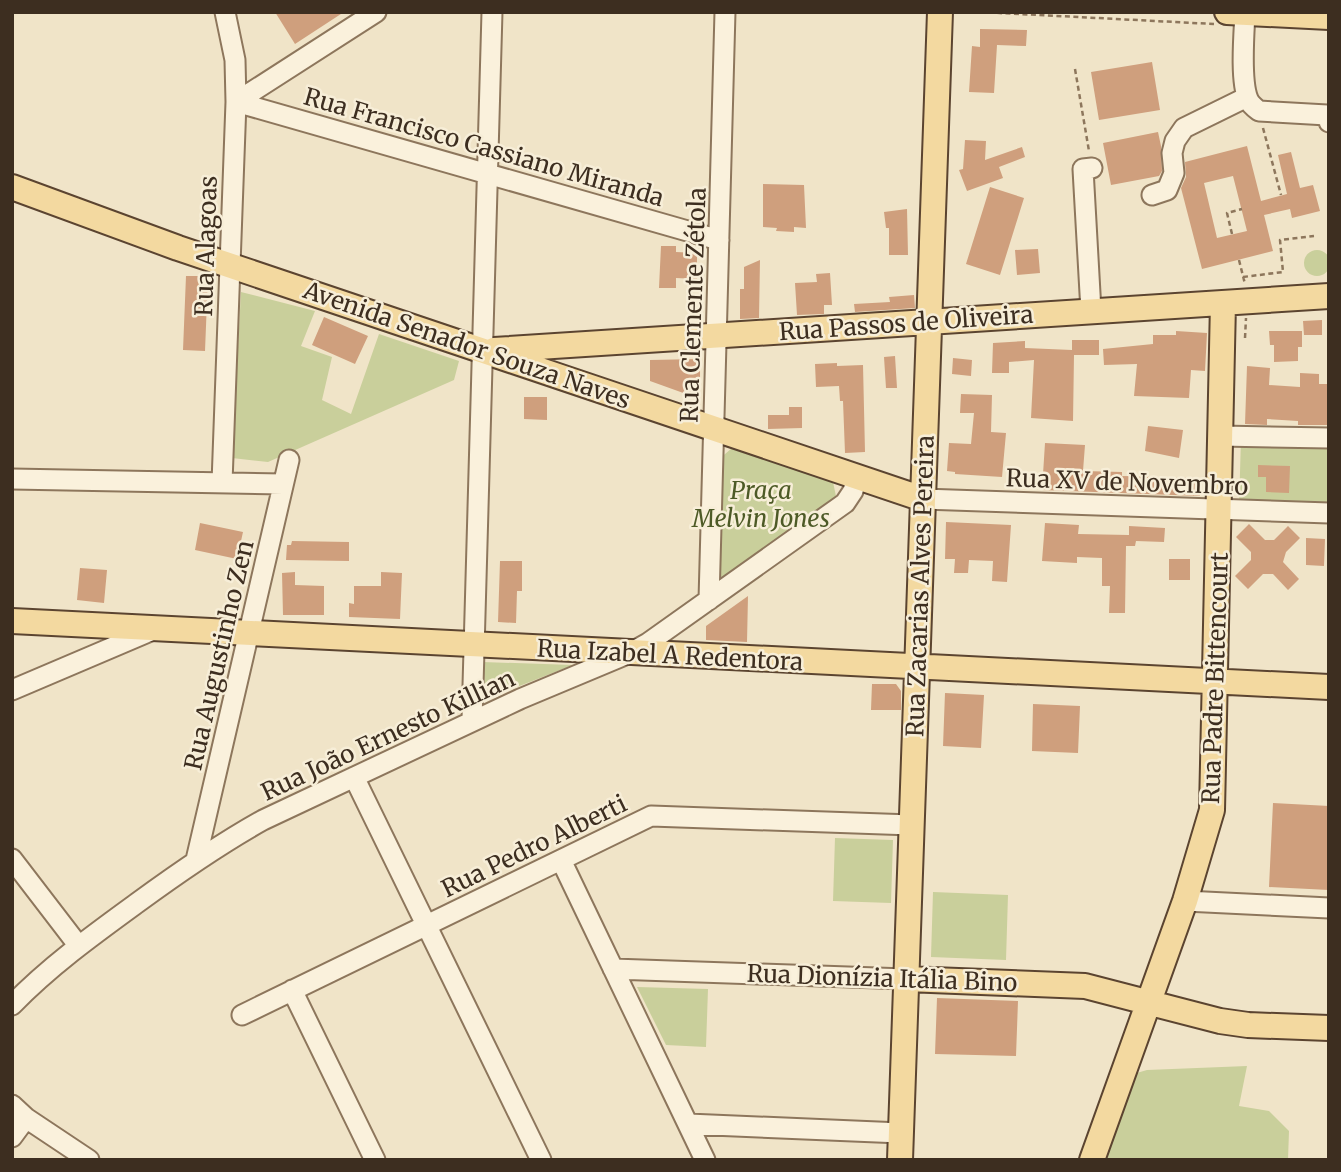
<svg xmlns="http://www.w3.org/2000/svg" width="1341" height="1172" font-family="Merriweather,serif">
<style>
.green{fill:#c9cf9b}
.building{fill:#cf9f7d;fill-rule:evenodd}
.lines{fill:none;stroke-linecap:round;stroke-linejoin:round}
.minor-casing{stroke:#8d765c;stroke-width:23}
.major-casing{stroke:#5b4430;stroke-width:28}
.path{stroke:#8d765c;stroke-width:2.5;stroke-dasharray:5 3.5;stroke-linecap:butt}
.minor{stroke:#faf1dc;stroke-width:19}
.major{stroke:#f3d9a0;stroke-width:24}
.labels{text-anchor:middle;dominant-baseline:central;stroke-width:5;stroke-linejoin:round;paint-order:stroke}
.street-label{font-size:24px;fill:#3d2e20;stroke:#f7eed8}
.park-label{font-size:24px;font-style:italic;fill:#4d5a26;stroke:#f7eed8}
</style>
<rect width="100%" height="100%" fill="#f0e4c8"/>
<!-- green -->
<path class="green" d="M1304 263a13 13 0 1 1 26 0a13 13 0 1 1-26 0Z
M 241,292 L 315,311 L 301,346 L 332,357 L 322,400 L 351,414 L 379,334 L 459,361 L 454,380 L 268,462 L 232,458 Z
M 1241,438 L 1329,440 L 1329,509 L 1239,507 Z
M 732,448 L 833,482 L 837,501 L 717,588 L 717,461 Z
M 483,662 L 573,665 L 486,699 Z
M 835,838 L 893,840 L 891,903 L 833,901 Z
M 933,892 L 1008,895 L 1006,960 L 931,957 Z
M 637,987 L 708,989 L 706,1047 L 666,1045 Z
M 1247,1066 L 1239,1106 L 1269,1111 L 1289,1131 L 1288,1160 L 1105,1160 L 1130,1075 L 1147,1070 Z"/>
<!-- building -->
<path class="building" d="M 275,12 L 344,12 L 295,44 Z
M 980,29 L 1027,30 L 1026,46 L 997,45 L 994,93 L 969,92 L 972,46 L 980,47 Z
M 1152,62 L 1160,110 L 1099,120 L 1091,72 Z
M 1158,132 L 1161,146 L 1162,171 L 1159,176 L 1111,185 L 1103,143 Z
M 965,140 L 986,141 L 985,160 L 1022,147 L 1025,157 L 999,167 L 1003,178 L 967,191 L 959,170 L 963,169 Z
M 1247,146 L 1261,201 L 1287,194 L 1278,155 L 1291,152 L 1300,188 L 1313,185 L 1320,211 L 1292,218 L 1290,209 L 1264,215 L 1273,251 L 1202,269 L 1181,188 L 1186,177 L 1185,162 ZM 1233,176 L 1247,231 L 1217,238 L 1204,183 Z
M 763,184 L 804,185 L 806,228 L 794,227 L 794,232 L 776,231 L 777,228 L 763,227 Z
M 990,187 L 1024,198 L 1000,275 L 966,264 Z
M 907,209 L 908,255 L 889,255 L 889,228 L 886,228 L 884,212 Z
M 661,246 L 676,246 L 676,252 L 697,253 L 697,279 L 676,278 L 676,288 L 659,288 Z
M 1038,249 L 1040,273 L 1017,275 L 1015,250 Z
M 760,260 L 759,318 L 740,319 L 740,289 L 744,289 L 744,267 Z
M 830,273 L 832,305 L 824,305 L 824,314 L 797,315 L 795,283 L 817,282 L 816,274 Z
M 186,276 L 208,276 L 205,351 L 183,350 Z
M 914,295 L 915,308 L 855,312 L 854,304 L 890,302 L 889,297 Z
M 324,317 L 368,336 L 355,364 L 312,345 Z
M 1322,320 L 1322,335 L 1304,335 L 1303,321 Z
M 1176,331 L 1207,333 L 1205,371 L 1191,370 L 1189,398 L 1134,396 L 1137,364 L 1104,365 L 1103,349 L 1153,344 L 1153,335 L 1176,335 Z
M 1269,331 L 1302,331 L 1302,347 L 1298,347 L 1298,361 L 1274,362 L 1274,345 L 1270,345 Z
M 1072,340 L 1099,340 L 1099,355 L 1074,355 L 1073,421 L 1031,418 L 1034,360 L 1009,362 L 1009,373 L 992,373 L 993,343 L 1025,341 L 1025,348 L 1072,350 Z
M 895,356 L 897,388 L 886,388 L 884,357 Z
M 953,358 L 972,360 L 971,376 L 952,374 Z
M 700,359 L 700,399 L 650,381 L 650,360 Z
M 837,363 L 837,366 L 863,365 L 865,452 L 845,453 L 843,401 L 840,401 L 839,386 L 816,387 L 815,364 Z
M 1247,366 L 1270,368 L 1269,385 L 1300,387 L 1300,373 L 1319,374 L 1319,384 L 1329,384 L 1329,425 L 1298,425 L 1298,421 L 1267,419 L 1267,425 L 1245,424 Z
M 961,394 L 992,395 L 991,432 L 1006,433 L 1002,477 L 955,474 L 955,472 L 947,471 L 949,443 L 971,444 L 974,413 L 960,413 Z
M 524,397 L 547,397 L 547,420 L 524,419 Z
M 789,407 L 802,407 L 802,428 L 768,429 L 768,415 L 789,415 Z
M 1148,426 L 1183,430 L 1179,458 L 1145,451 Z
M 1045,443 L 1085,445 L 1083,471 L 1122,472 L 1122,476 L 1201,478 L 1200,496 L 1042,490 Z
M 1258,465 L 1290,466 L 1289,493 L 1266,492 L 1266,477 L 1258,477 Z
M 946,522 L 1011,525 L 1007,582 L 992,581 L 993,561 L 969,560 L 968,573 L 954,573 L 955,559 L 945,559 Z
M 200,523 L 243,532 L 237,559 L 195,550 Z
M 1045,523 L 1079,525 L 1078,534 L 1129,535 L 1129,526 L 1165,528 L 1164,542 L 1136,541 L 1135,546 L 1126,546 L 1125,613 L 1109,613 L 1110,586 L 1102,586 L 1102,558 L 1077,557 L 1077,563 L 1042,561 Z
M 1249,524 L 1265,540 L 1274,540 L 1288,526 L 1300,538 L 1286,552 L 1283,562 L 1299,579 L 1288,590 L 1273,574 L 1263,574 L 1248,589 L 1235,576 L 1251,560 L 1251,552 L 1236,537 Z
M 1306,538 L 1325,539 L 1324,566 L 1306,565 Z
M 292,541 L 349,542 L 349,561 L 286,560 L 287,545 L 291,545 Z
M 1169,559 L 1190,559 L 1190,580 L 1169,580 Z
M 500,561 L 522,561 L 522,591 L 517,591 L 516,623 L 498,622 Z
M 80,568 L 107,570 L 104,603 L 77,600 Z
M 295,572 L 295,585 L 324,586 L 324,615 L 283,615 L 282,573 Z
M 381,572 L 402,573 L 400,619 L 349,617 L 349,603 L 354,604 L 354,586 L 381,586 Z
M 748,596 L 747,642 L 706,640 L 706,626 Z
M 872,684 L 896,684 L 901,691 L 901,710 L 871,710 Z
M 945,693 L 984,695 L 981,748 L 943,746 Z
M 1033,704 L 1080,706 L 1078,753 L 1032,751 Z
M 1273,803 L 1329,806 L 1329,890 L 1269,887 Z
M 937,998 L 1018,1001 L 1016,1056 L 935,1054 Z"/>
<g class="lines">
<defs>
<path id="minor" d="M 1245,13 C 1244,34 1240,80 1248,99 C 1250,104 1255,108 1259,111 L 1327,115 L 1329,122
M 236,102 L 719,240
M 236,102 L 376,12
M 1152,195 L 1167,190 L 1174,173 L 1172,153 L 1175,141 L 1184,128 L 1247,97
M 1091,311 L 1083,169 L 1092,168
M 1220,436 L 1329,438
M 12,479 L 283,484
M 222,483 L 236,102 L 235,60 L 225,12
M 923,499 L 1329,513
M 709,600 L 725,12
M 12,690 L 153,630
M 472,721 L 492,12
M 354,777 L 541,1160
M 12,859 L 78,945
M 196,860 L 289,460
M 561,860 L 705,1160
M 1185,901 L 1329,908
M 613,969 L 906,979
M 292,990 L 375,1160
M 12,1005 C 50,966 93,935 137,903 C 178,873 218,845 263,820 L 520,699 L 630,653 L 648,643 L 845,503 L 853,491 L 857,477
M 242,1015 L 651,816 L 912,825
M 12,1105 L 26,1118 L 89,1160
M 688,1124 L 901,1133
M 12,1137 L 26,1118"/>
<path id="major" d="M 1227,12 L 1329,17
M 12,187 L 178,248 L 923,499
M 494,350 L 1329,296
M 12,621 L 1329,687
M 906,979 L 1085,986 L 1220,1021 L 1248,1025 L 1329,1028
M 900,1160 L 940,12
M 1092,1160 L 1185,901 L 1212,810 L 1223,303"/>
</defs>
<!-- minor casing -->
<use href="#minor" class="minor-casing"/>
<!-- major casing -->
<use href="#major" class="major-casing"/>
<!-- path -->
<path class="path" d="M 980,12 L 1214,24
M 1075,69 L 1089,151
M 1263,128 L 1281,195
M 1232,234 L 1227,213 L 1242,209
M 1239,260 L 1245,284
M 1243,277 L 1283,272 L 1280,240 L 1314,236
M 1245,338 L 1246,318"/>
<!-- minor -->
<use href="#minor" class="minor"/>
<!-- major -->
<use href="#major" class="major"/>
</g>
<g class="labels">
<!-- street labels -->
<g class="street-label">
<text transform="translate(484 147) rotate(16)">Rua Francisco Cassiano Miranda</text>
<text transform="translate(206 246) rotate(-88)">Rua Alagoas</text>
<text transform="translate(693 305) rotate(-88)">Rua Clemente Zétola</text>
<text transform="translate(906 323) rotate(-4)">Rua Passos de Oliveira</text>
<text transform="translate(467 345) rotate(19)">Avenida Senador Souza Naves</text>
<text transform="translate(1127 482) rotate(2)">Rua XV de Novembro</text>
<text transform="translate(920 586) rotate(-88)">Rua Zacarias Alves Pereira</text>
<text transform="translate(219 655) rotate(-77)">Rua Augustinho Zen</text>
<text transform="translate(670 655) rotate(3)">Rua Izabel A Redentora</text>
<text transform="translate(1215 678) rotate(-88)">Rua Padre Bittencourt</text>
<text transform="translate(388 735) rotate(-25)">Rua João Ernesto Killian</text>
<text transform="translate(534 846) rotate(-26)">Rua Pedro Alberti</text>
<text transform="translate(882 978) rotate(2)">Rua Dionízia Itália Bino</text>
</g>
<!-- park labels -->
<g class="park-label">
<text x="761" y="490">Praça<tspan x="761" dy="28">Melvin Jones</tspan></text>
</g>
</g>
<!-- border -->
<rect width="1341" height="1172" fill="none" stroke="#3d2e20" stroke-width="28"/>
</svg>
